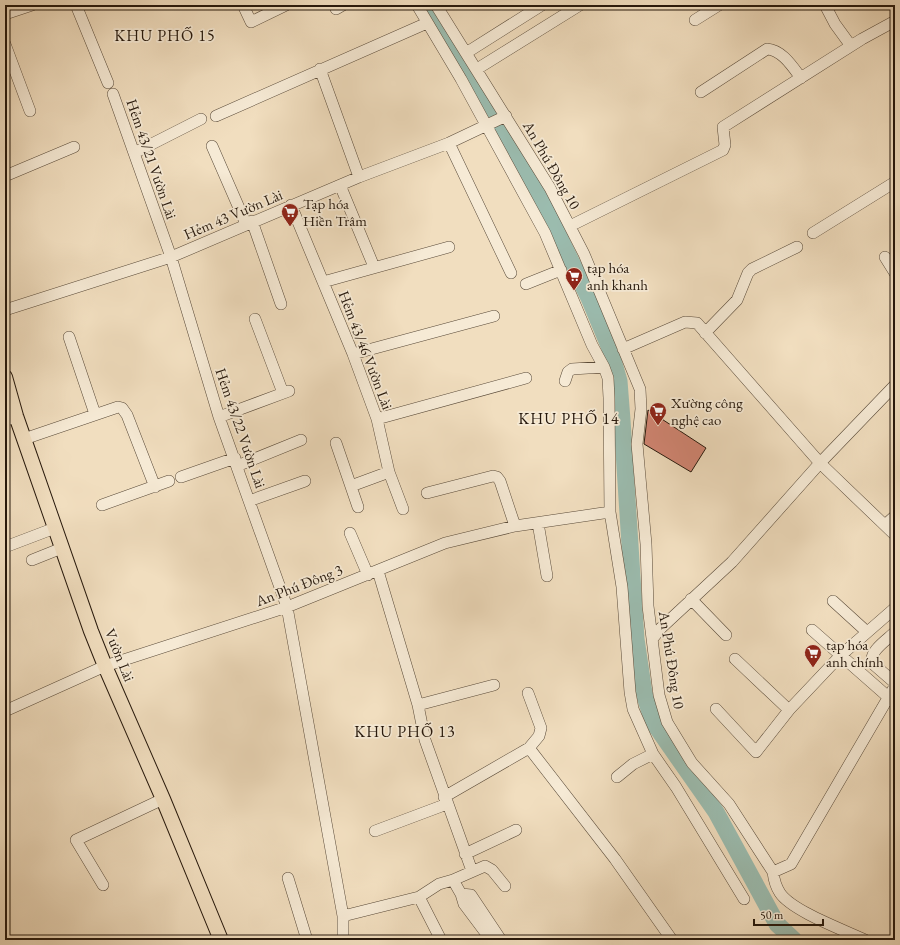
<svg xmlns="http://www.w3.org/2000/svg" width="900" height="945" font-family="'EB Garamond',serif">
<style>
.lines{fill:none;stroke-linecap:round;stroke-linejoin:round}
.river{stroke:#9bbcaf;stroke-width:17}
.building{fill:#d38674;stroke:#26180c}
.minor-casing{stroke:#594a39;stroke-width:12}
.major-casing{stroke:#26180c;stroke-width:16}
.minor{stroke:#f6ead5;stroke-width:11}
.major{stroke:#f1debf;stroke-width:14}
.labels{text-anchor:middle;dominant-baseline:central;stroke-width:3.5;stroke-linejoin:round;paint-order:stroke}
.street-label{font-size:15px;fill:#26180c;stroke:#f6ead5}
.poi-label{font-size:15px;fill:#26180c;stroke:#f6ead5;text-anchor:start}
.neighbourhood-label{font-size:16px;letter-spacing:1px;fill:#26180c;stroke:#f6ead5}
</style>
<rect width="100%" height="100%" fill="#f1debf"/>
<filter id="stains"><feTurbulence type="fractalNoise" baseFrequency=".005" numOctaves="4"/><feColorMatrix values="0 0 0 0 .2 0 0 0 0 .09 0 0 0 0 .02 0 0 0 .5 -.17"/></filter>
<radialGradient id="worn" r=".72"><stop offset=".6" stop-color="#630" stop-opacity="0"/><stop offset="1" stop-color="#630" stop-opacity=".3"/></radialGradient>
<g class="lines">
<!-- river -->
<path class="river" d="M 425,5 L 532,181 L 589,298 L 609,346 L 619,381 L 622,420 L 636,639 L 644,693 L 653,722 L 716,812 L 777,924 L 794,940"/>
</g>
<!-- building -->
<path class="building" d="M 648,410 L 706,448 L 691,472 L 644,444 Z"/>
<g class="lines">
<defs>
<path id="minor" d="M 76,5 L 108,83
M 243,5 L 251,22 L 286,5
M 417,5 L 461,79 L 545,233 L 592,345 L 604,367 L 608,378 L 609,398 L 610,512 L 622,587 L 630,692 L 633,709 L 653,754 L 676,787 L 744,899
M 436,5 L 550,188 L 584,254 L 640,389 L 641,409 L 637,444 L 646,544 L 648,606 L 659,695 L 667,722 L 692,763 L 729,804 L 773,872 C 774,880 776,887 780,893 C 792,911 844,930 865,940
M 825,5 L 835,24 L 851,46
M 336,9 L 343,5
M 5,14 L 32,5
M 695,20 L 719,5
M 5,44 L 30,111
M 466,53 L 542,5
M 320,69 L 359,177
M 477,69 L 580,5
M 701,92 L 767,49 C 782,50 792,66 801,78
M 113,94 L 171,257 L 219,417 L 287,607 L 343,916 L 343,940
M 216,116 L 427,23
M 449,143 L 511,273
M 212,146 L 246,224
M 134,153 L 201,119
M 5,176 L 74,147
M 340,185 L 372,262
M 291,205 L 353,354 L 377,419 L 389,472 L 403,509
M 252,221 L 281,304
M 570,226 L 723,150 L 725,145 L 723,127 L 862,39 L 895,21
M 813,233 L 895,182
M 885,257 L 895,273
M 323,282 L 449,247
M 526,284 L 561,270
M 5,310 L 171,257 L 359,177 L 449,143 L 506,116
M 255,319 L 283,393
M 705,333 L 737,300 L 748,273 L 752,269 L 797,247
M 69,337 L 95,414
M 623,349 L 685,322 L 697,323 L 820,463 L 895,535
M 353,354 L 494,316
M 565,381 L 568,372 L 572,369 L 604,367
M 219,417 L 289,391
M 377,419 L 526,378
M 5,421 L 16,416
M 24,439 L 118,407 L 122,408 L 127,415 L 155,487
M 336,443 L 358,507
M 237,466 L 301,440
M 181,477 L 235,458
M 351,486 L 389,472
M 427,493 L 493,476 L 497,477 L 500,481 L 515,526
M 249,501 L 305,481
M 102,505 L 169,481
M 538,523 L 547,576
M 885,525 L 895,516
M 350,533 L 368,575
M 5,547 L 55,528
M 32,560 L 62,548
M 378,571 L 418,705 L 425,740 L 472,871
M 691,599 L 726,635
M 833,601 L 867,632
M 812,630 L 895,703
M 895,632 C 887,640 869,651 872,663 L 895,683
M 653,638 L 661,628 L 732,562 L 820,463 L 895,385
M 735,659 L 789,710
M 528,693 L 541,728 L 539,736 L 529,748
M 418,705 L 494,685
M 716,709 L 756,752 L 789,710 L 840,656 L 895,608
M 5,711 L 105,666 L 287,607 L 445,543 L 515,526 L 610,512
M 617,777 L 633,764 L 653,754
M 444,797 L 529,748 L 615,859 L 672,940
M 375,831 L 447,804
M 465,854 L 516,830
M 773,872 L 791,864 L 895,686
M 288,878 L 307,940
M 453,880 L 485,866 L 492,870 L 505,886
M 103,885 L 76,840 L 163,799
M 461,894 L 471,895 L 501,940
M 419,897 L 441,940
M 343,916 L 419,897 L 439,884 L 453,880 L 461,894 L 464,904 L 491,940"/>
<path id="major" d="M 5,377 L 16,416 L 91,631 L 105,666 L 163,799 L 221,940"/>
</defs>
<!-- minor casing -->
<use href="#minor" class="minor-casing"/>
<!-- major casing -->
<use href="#major" class="major-casing"/>
<!-- minor -->
<use href="#minor" class="minor"/>
<!-- major -->
<use href="#major" class="major"/>
</g>
<!-- icons -->
<defs>
<symbol id="supermarket-pin" viewBox="-11 -11 22 30"><path d="M0 17L-7.5 6A9.5 9.5 0 1 1 7.5 6Z" fill="#8f2418" stroke="#f6ead5"/><path d="M-6-5.5h2.5l.6 2H6L4.5 2H-2.5L-4.4-4H-6ZM-1.5 3.2a1.3 1.3 0 1 0 .1 0ZM3 3.2a1.3 1.3 0 1 0 .1 0Z" fill="#fff"/></symbol>
</defs>
<g fill-rule="evenodd">
<use href="#supermarket-pin" x="280" y="202" width="20" height="27"/>
<use href="#supermarket-pin" x="564" y="266" width="20" height="27"/>
<use href="#supermarket-pin" x="648" y="401" width="20" height="27"/>
<use href="#supermarket-pin" x="803" y="643" width="20" height="27"/>
</g>
<g class="labels">
<!-- street labels -->
<g class="street-label">
<text transform="translate(152 159) rotate(71)">Hẻm 43/21 Vườn Lài</text>
<text transform="translate(552 165) rotate(60)">An Phú Đông 10</text>
<text transform="translate(233 214) rotate(-23)">Hẻm 43 Vườn Lài</text>
<text transform="translate(366 350) rotate(69)">Hẻm 43/46 Vườn Lài</text>
<text transform="translate(241 428) rotate(71)">Hẻm 43/22 Vườn Lài</text>
<text transform="translate(299 585) rotate(-21)">An Phú Đông 3</text>
<text transform="translate(120 655) rotate(68)">Vườn Lài</text>
<text transform="translate(672 660) rotate(81)">An Phú Đông 10</text>
</g>
<!-- poi labels -->
<g class="poi-label">
<text x="303" y="203">Tạp hóa<tspan x="303" dy="17">Hiền Trâm</tspan></text>
<text x="587" y="267">tạp hóa<tspan x="587" dy="17">anh khanh</tspan></text>
<text x="671" y="402">Xường công<tspan x="671" dy="17">nghệ cao</tspan></text>
<text x="826" y="644">tạp hóa<tspan x="826" dy="17">anh chính</tspan></text>
</g>
<!-- neighbourhood labels -->
<g class="neighbourhood-label">
<text x="165" y="35">KHU PHỐ 15</text>
<text x="569" y="418">KHU PHỐ 14</text>
<text x="405" y="731">KHU PHỐ 13</text>
</g>
</g>
<!-- margin -->
<rect width="900" height="945" fill="none" stroke="#f1debf" stroke-width="20"/>
<rect x="6" y="6" width="888" height="933" fill="none" stroke="#26180c" stroke-width="2"/>
<rect x="10" y="10" width="880" height="925" fill="none" stroke="#26180c"/>
<!-- scale -->
<path d="M754 919v6h69v-6" fill="none" stroke="#26180c" stroke-width="2"/>
<text x="760" y="919" font-size="12" fill="#26180c" stroke="#f6ead5" stroke-width="3" paint-order="stroke">50 m</text>
<rect width="100%" height="100%" filter="url(#stains)"/>
<rect width="100%" height="100%" fill="url(#worn)"/>
</svg>
